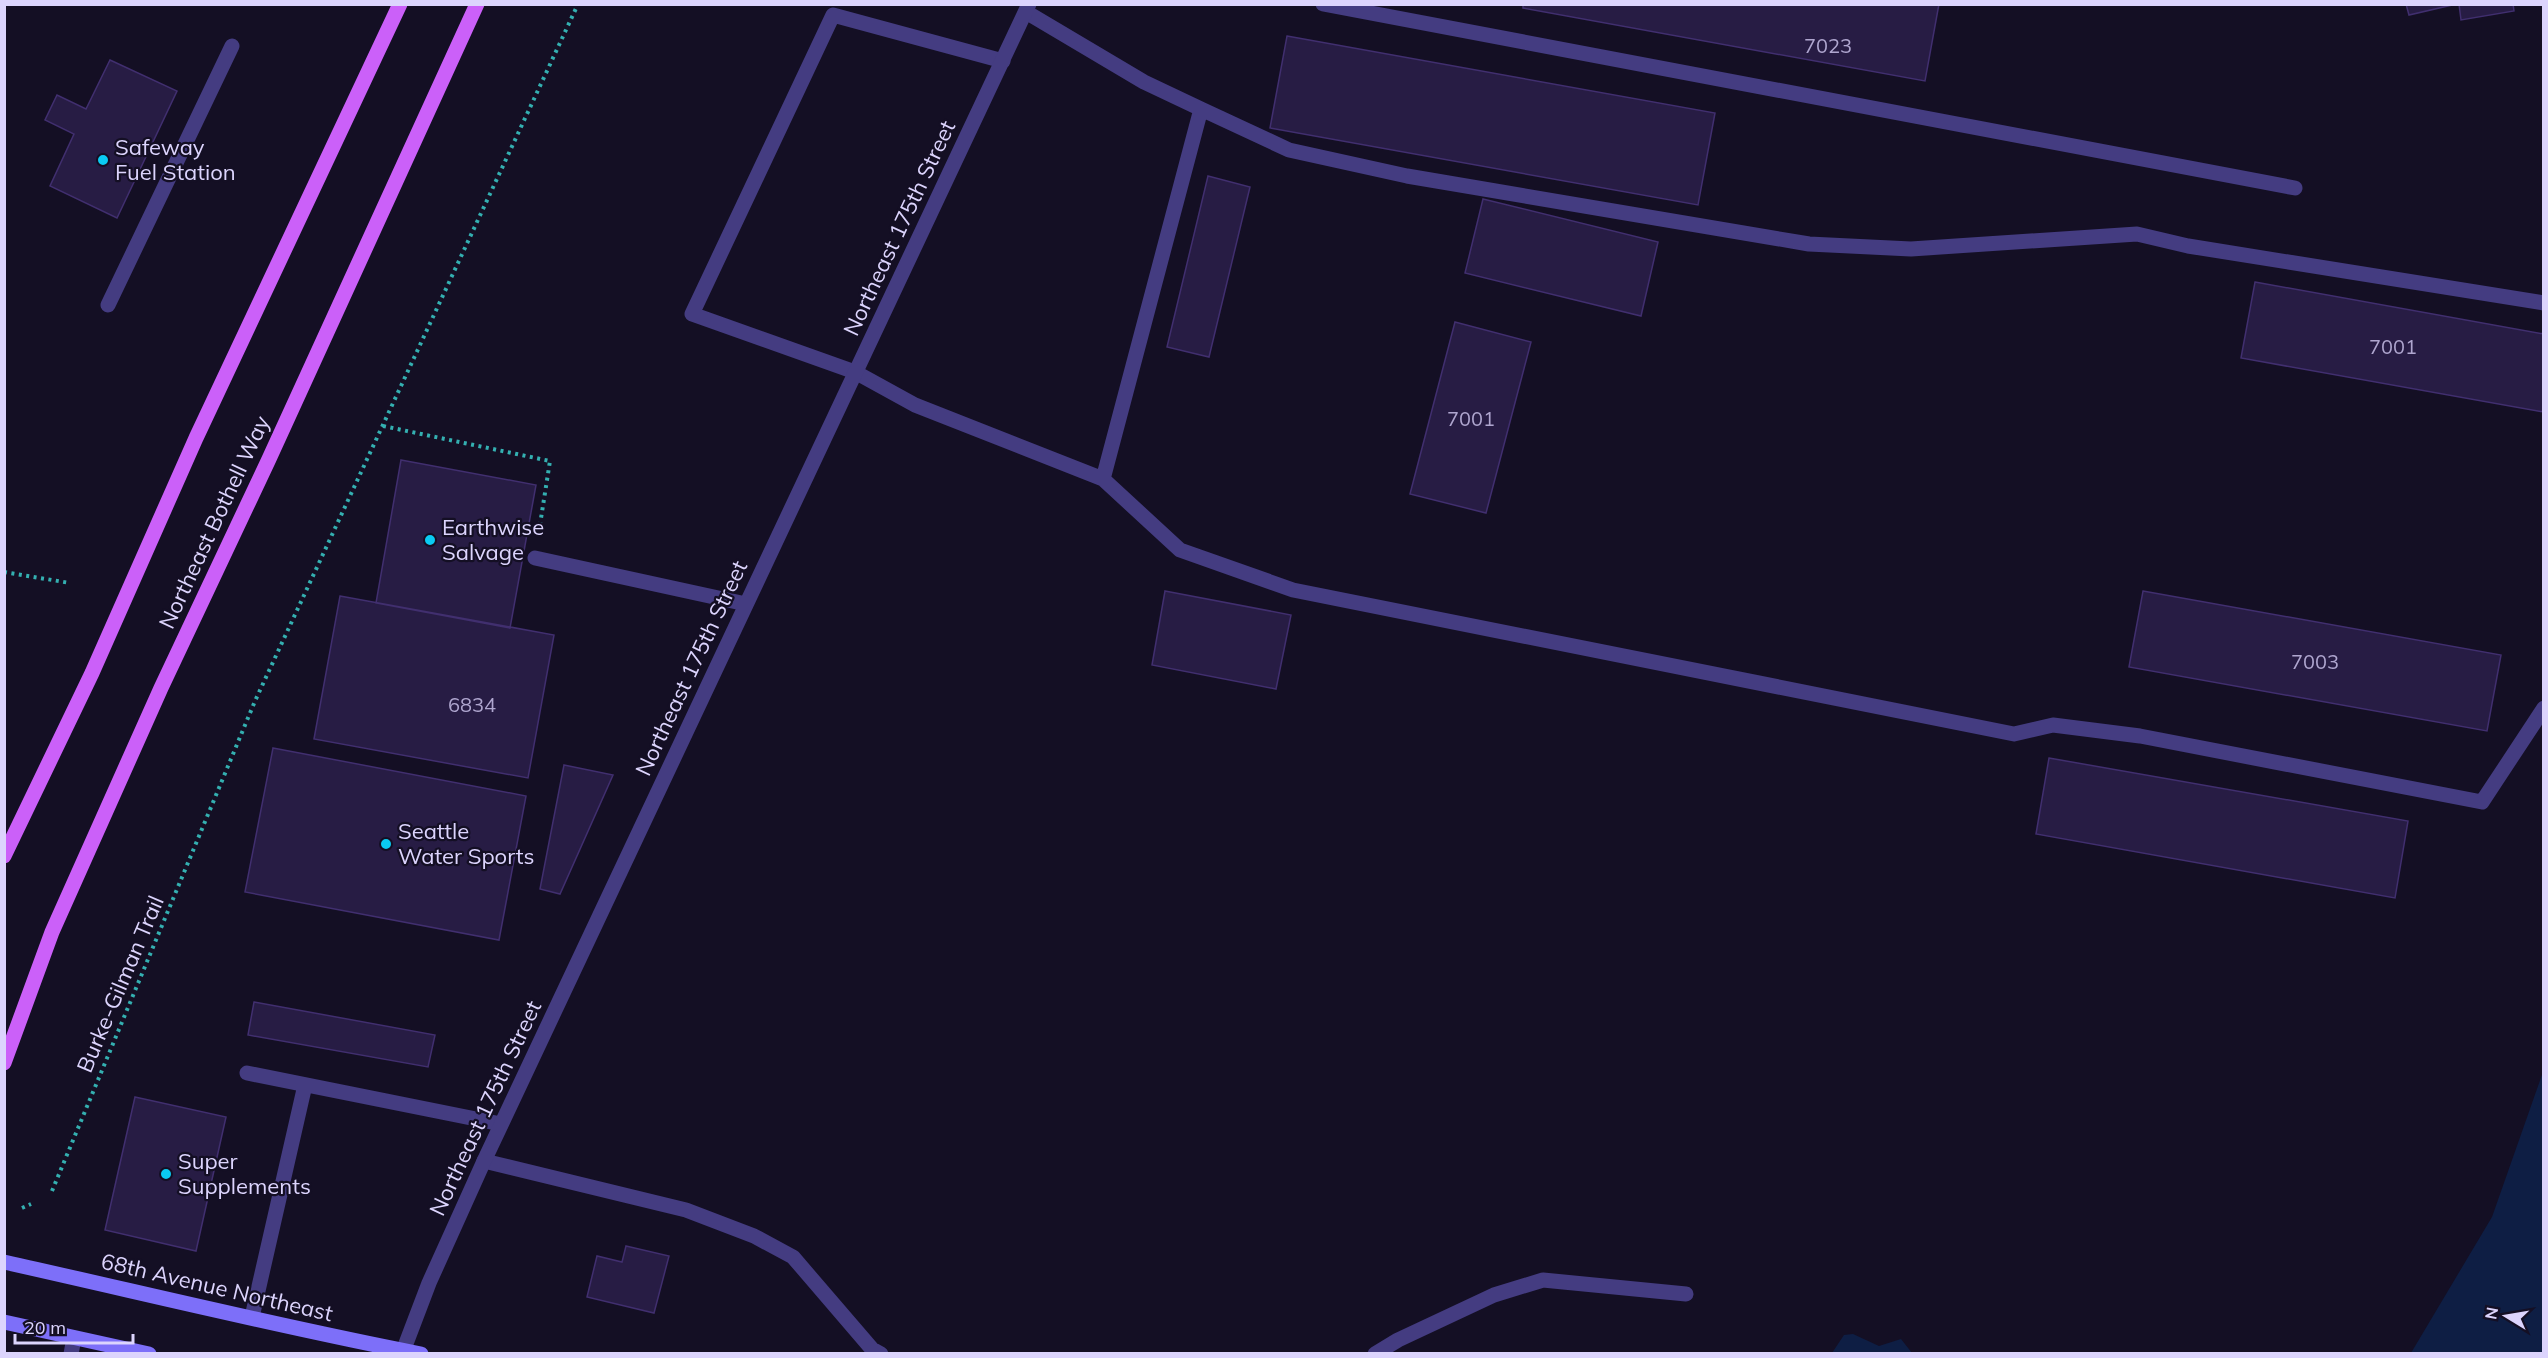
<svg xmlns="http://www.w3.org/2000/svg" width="2548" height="1358" font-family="Mulish,sans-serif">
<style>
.water{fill:#0e1e44}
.building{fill:#271c44;stroke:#412f6f;stroke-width:1.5}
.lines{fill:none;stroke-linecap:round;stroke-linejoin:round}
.path{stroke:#34b0b1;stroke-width:4;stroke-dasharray:3 4.5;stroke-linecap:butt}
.service{stroke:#443c81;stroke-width:15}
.tertiary{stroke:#443c81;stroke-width:15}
.secondary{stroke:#7d6ff9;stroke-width:15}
.primary{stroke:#cb60f9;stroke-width:15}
.poi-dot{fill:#0acbf3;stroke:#140f24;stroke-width:2}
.labels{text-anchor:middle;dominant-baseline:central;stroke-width:4.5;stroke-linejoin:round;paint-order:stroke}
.number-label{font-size:20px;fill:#afa6cf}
.poi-label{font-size:22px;fill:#dcd4fd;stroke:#140f24;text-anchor:start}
.street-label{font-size:22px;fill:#dcd4fd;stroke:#140f24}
</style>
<rect width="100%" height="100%" fill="#140f24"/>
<!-- water -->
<path class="water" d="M 2543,1072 L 2543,1353 L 2411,1353 L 2492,1217 Z
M 1853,1334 L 1879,1346 L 1901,1339 L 1912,1353 L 1832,1353 L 1844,1335 Z"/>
<!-- building -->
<path class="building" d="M 1523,4 L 1939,4 L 1925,81 L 1523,8 Z
M 2406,4 L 2451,4 L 2452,5 L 2409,15 Z
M 2459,4 L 2513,4 L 2514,11 L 2461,20 Z
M 1287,36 L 1715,113 L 1698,205 L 1270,128 Z
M 110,60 L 177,91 L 117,218 L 50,186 L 74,134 L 45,120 L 57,95 L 86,109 Z
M 1208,176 L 1250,187 L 1209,357 L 1167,347 Z
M 1483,199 L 1658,242 L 1641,316 L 1465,273 Z
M 2255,282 L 2544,334 L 2544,412 L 2241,358 Z
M 1455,322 L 1531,342 L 1486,513 L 1410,494 Z
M 401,460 L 536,485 L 510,628 L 376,603 Z
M 1165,591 L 1291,615 L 1276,689 L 1152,665 Z
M 2143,591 L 2501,655 L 2487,731 L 2129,667 Z
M 340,596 L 554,635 L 528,778 L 314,739 Z
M 273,748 L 526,796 L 499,940 L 245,892 Z
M 2049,758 L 2408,821 L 2395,898 L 2036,834 Z
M 564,765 L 613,775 L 560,894 L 540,889 Z
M 254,1002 L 435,1035 L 428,1067 L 248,1035 Z
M 135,1097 L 226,1117 L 196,1251 L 105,1230 Z
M 626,1246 L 669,1256 L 654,1313 L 587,1297 L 597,1256 L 622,1262 Z"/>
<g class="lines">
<!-- path -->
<path class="path" d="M 383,426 L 550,461 L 539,531
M 4,572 L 70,583
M 52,1191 L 255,701 L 578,4
M 22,1208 L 31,1204"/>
<!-- service -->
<path class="service" d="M 1323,4 L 2295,188
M 1026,12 L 1144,82 L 1201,109 L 1103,479 L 1180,550 L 1293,590 L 2014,734 L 2053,725 L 2140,736 L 2482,802 L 2544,708
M 1003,61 L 833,15 L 692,314 L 855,372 L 915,405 L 1103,479
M 1201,109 L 1289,150 L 1407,176 L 1809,244 L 1911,249 L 2137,234 L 2188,246 L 2544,303
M 108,305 L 232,46
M 535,558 L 746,604
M 247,1073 L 501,1124
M 484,1161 L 686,1210 L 754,1236 L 793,1257 L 872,1349 L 881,1354
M 252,1317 L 305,1085
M 71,1354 L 74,1338
M 1375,1354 L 1398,1340 L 1494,1295 L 1543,1280 L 1686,1294"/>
<!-- tertiary -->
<path class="tertiary" d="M 402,1354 L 429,1283 L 484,1161 L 1029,4"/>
<!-- secondary -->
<path class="secondary" d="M 4,1262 C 143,1293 281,1327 421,1354
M 4,1322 L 149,1354"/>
<!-- primary -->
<path class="primary" d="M 4,856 L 92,673 L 196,438 L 400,4
M 4,1063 L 52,932 L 161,688 L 269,459 L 477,4"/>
</g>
<!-- markers -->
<g class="poi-dot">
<circle cx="103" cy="160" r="6"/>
<circle cx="430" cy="540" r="6"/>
<circle cx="386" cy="844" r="6"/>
<circle cx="166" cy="1174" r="6"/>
</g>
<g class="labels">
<!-- number labels -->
<g class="number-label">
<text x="1828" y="45">7023</text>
<text x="2393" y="346">7001</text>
<text x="1471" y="418">7001</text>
<text x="2315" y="661">7003</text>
<text x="472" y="704">6834</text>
</g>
<!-- poi labels -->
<g class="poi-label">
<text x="115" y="147">Safeway<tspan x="115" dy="25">Fuel Station</tspan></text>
<text x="442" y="527">Earthwise<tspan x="442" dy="25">Salvage</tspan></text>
<text x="398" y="831">Seattle<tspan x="398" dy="25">Water Sports</tspan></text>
<text x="178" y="1161">Super<tspan x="178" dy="25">Supplements</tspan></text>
</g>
<!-- street labels -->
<g class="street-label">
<text transform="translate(899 228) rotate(-65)">Northeast 175th Street</text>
<text transform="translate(214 522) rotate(-65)">Northeast Bothell Way</text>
<text transform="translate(691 668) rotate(-65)">Northeast 175th Street</text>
<text transform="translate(120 984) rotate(-67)">Burke-Gilman Trail</text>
<text transform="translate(485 1108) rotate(-65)">Northeast 175th Street</text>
<text transform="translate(217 1287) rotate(13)">68th Avenue Northeast</text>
</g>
</g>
<!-- border -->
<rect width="2548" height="1358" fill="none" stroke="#dcd4fd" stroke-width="12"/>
<!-- north arrow -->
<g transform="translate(2506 1316) rotate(281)" stroke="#140f24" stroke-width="4.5" paint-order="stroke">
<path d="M0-4.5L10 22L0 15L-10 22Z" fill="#dcd4fd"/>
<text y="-9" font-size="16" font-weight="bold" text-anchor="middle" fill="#dcd4fd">N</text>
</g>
<!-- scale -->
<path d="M15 1334v9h118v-9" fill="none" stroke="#dcd4fd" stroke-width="3"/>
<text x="24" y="1334" font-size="18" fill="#dcd4fd" stroke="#140f24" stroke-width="4.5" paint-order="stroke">20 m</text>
</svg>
